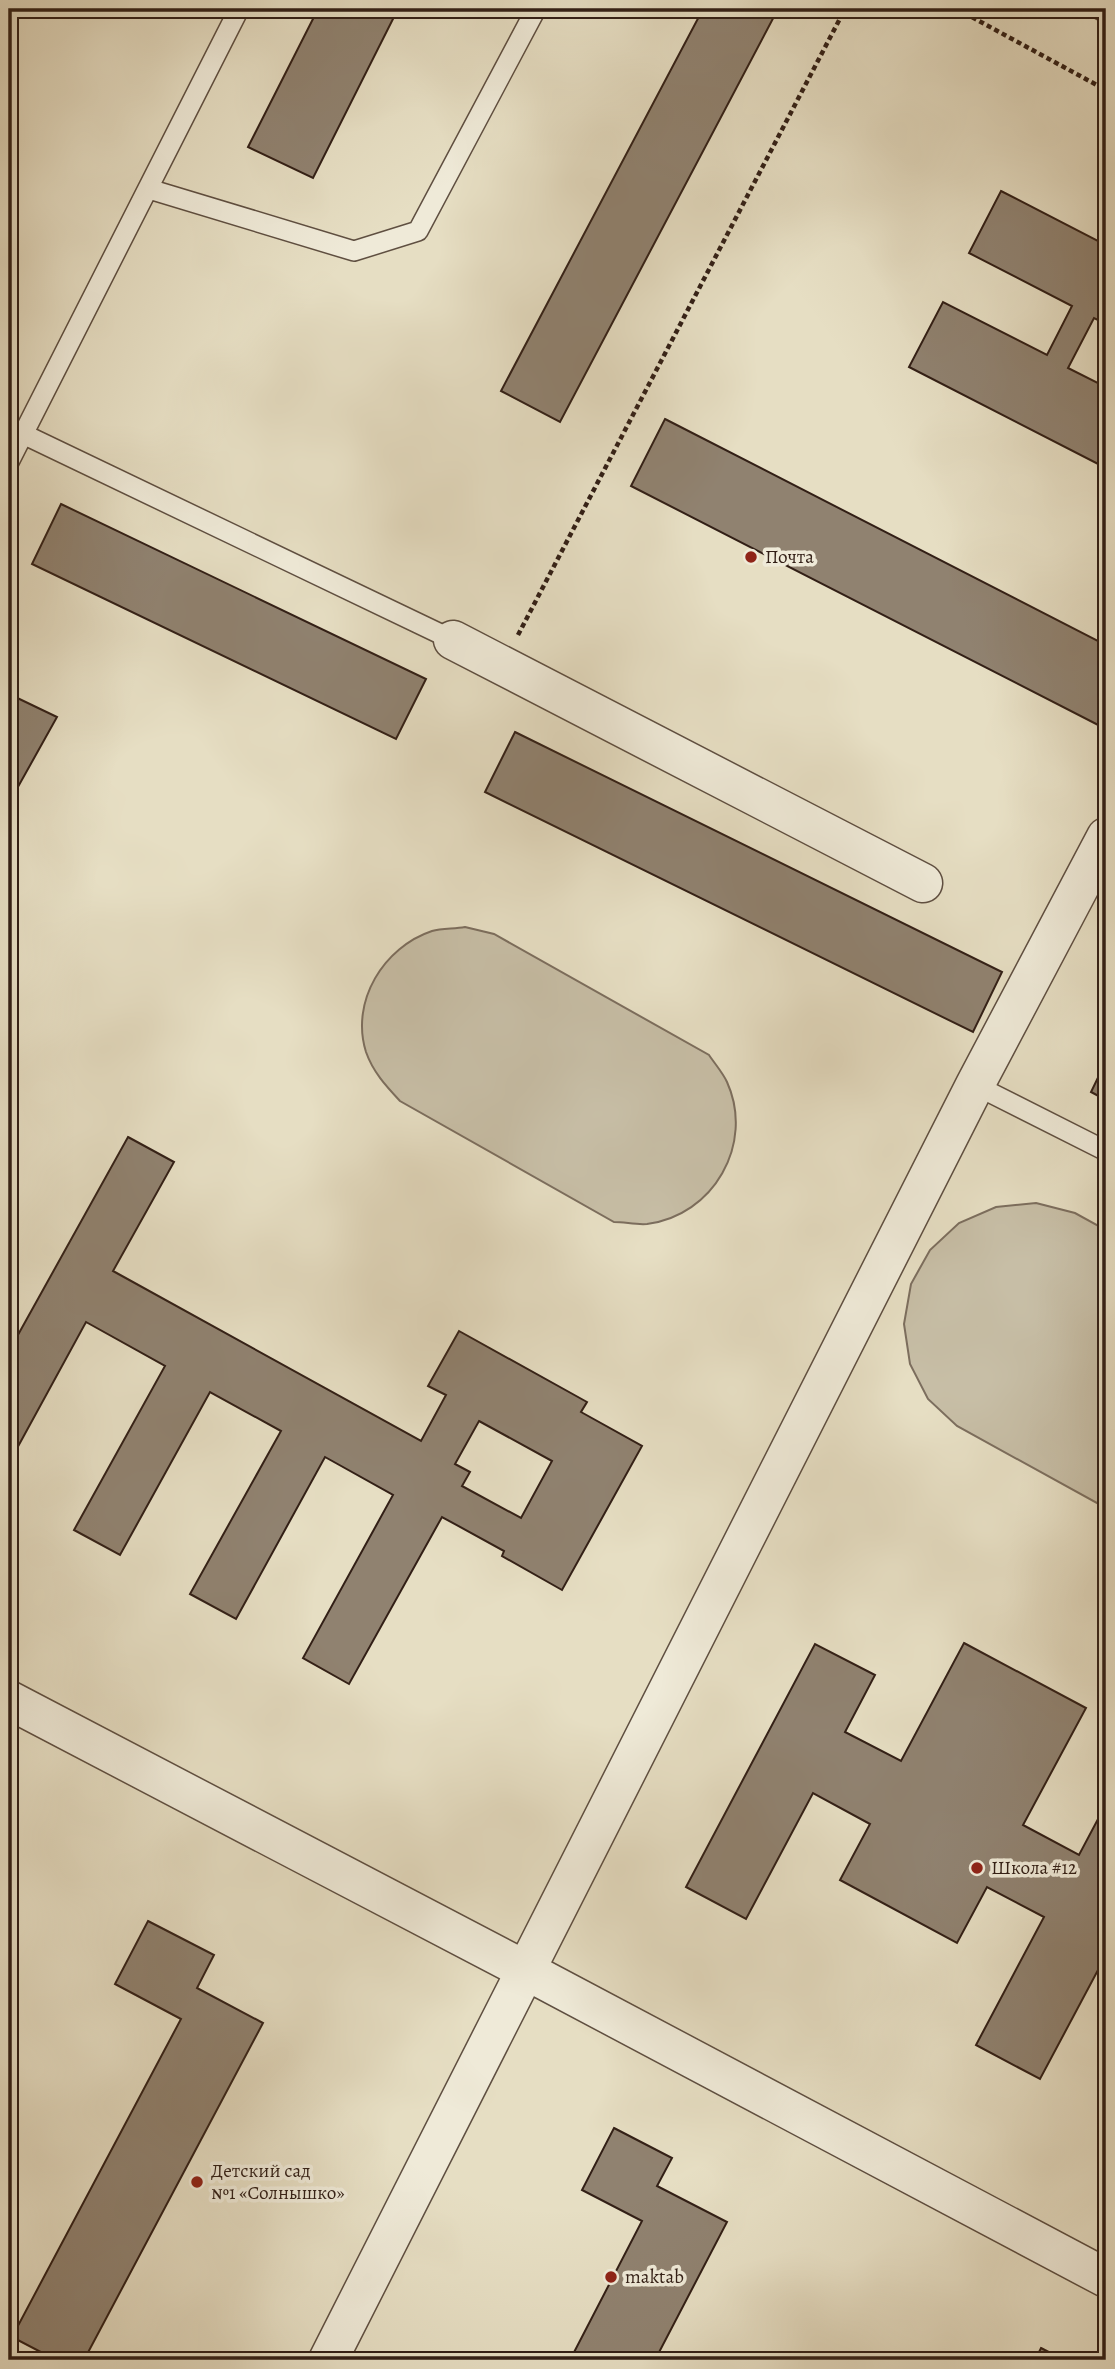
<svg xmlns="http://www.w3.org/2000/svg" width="1115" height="2369" font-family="Alegreya,serif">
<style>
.green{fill:#c7bea6;stroke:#7c6e5e;stroke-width:2}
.building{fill:#908270;stroke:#321f16;stroke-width:2;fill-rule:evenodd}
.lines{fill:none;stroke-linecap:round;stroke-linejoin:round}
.service-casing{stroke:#5f4f41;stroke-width:22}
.minor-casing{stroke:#5f4f41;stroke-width:41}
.path{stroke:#321f16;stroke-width:4.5;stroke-dasharray:5 3.5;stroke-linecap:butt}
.service{stroke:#efead8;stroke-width:19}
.minor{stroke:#efead8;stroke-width:38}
.poi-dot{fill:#8f2418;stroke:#efead8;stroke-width:2.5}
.labels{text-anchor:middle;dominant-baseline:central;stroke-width:7;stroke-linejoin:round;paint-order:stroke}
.poi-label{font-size:19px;fill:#321f16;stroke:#efead8;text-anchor:start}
</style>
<rect width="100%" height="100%" fill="#e6dec3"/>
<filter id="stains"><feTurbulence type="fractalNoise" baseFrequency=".00286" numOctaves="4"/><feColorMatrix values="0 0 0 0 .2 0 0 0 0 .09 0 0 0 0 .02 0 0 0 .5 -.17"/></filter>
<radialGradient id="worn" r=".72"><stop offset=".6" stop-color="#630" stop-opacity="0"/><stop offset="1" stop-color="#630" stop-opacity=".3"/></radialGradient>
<!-- green -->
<path class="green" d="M 465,927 L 494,934 L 709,1055 C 715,1064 723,1073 727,1082 C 755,1144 713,1216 647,1224 C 636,1225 625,1222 614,1222 L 400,1101 C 386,1086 373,1072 366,1052 C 350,1001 384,947 432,931 C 442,928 454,929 465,927 Z
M 1036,1203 L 1075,1213 L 1106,1230 L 1106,1508 L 957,1426 L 928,1399 L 910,1364 L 904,1324 L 911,1284 L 930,1250 L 959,1223 L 996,1207 Z"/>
<!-- building -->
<path class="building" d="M 318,9 L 398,9 L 313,178 L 248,147 Z
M 703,9 L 778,9 L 560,422 L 501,391 Z
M 1001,191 L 1106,245 L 1106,324 L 1094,318 L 1068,368 L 1106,387 L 1106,468 L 909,367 L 943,302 L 1047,355 L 1072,306 L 969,253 Z
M 665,419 L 1106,645 L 1106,729 L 631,486 Z
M 61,504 L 426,679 L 396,739 L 32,564 Z
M 9,694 L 57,717 L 9,803 Z
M 515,732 L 1002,972 L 973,1032 L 485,792 Z
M 1106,1061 L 1106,1100 L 1091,1092 Z
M 128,1137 L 174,1162 L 113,1271 L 421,1441 L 446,1395 L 428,1386 L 459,1331 L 587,1402 L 581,1412 L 642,1446 L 562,1590 L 502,1556 L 504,1551 L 442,1517 L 349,1684 L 303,1658 L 393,1495 L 325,1457 L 236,1619 L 190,1594 L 281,1431 L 210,1392 L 120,1555 L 74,1530 L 165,1366 L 86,1322 L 9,1463 L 9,1351 ZM 479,1421 L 552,1461 L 521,1518 L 462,1486 L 470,1472 L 455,1464 Z
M 964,1643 L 1086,1708 L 1023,1825 L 1079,1855 L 1106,1804 L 1106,1955 L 1040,2079 L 976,2045 L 1044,1917 L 987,1887 L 957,1943 L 840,1880 L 870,1824 L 813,1793 L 746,1919 L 686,1887 L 815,1644 L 875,1675 L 845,1732 L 901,1761 Z
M 148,1921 L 214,1955 L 197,1988 L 263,2023 L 84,2360 L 56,2360 L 12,2337 L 181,2019 L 115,1984 Z
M 614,2128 L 672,2158 L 657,2186 L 727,2222 L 655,2360 L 570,2360 L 642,2221 L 582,2190 Z
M 1041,2348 L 1064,2360 L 1035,2360 Z"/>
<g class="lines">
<defs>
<path id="service" d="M 1099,9 L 1106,13
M 149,189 L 354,251 L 418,231 L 536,9
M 23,434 L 453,640
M 9,462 L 239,9
M 975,1085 L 1106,1151"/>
<path id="minor" d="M 453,640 L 923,883
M 9,1700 L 525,1970 L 1106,2278
M 328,2360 L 975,1085 L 1106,837"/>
</defs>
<!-- service casing -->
<use href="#service" class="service-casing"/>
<!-- minor casing -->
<use href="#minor" class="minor-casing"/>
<!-- path -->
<path class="path" d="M 957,9 L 1106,90
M 518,635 L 845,9"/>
<!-- service -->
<use href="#service" class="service"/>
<!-- minor -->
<use href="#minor" class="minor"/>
</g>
<!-- markers -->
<g class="poi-dot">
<circle cx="751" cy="557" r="7"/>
<circle cx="977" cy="1868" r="7"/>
<circle cx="197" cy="2182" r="7"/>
<circle cx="611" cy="2277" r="7"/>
</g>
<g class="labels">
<!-- poi labels -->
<g class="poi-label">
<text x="765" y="557">Почта</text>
<text x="991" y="1868">Школа #12</text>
<text x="211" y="2171">Детский сад<tspan x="211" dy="22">№1 «Солнышко»</tspan></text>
<text x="625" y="2277">maktab</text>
</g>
</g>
<!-- margin -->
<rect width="1115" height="2369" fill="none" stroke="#e6dec3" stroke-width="35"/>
<rect x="10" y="10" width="1094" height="2348" fill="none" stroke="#321f16" stroke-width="3.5"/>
<rect x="18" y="18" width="1080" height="2334" fill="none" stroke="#321f16" stroke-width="2"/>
<rect width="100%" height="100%" filter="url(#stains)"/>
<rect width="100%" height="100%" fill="url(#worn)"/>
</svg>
